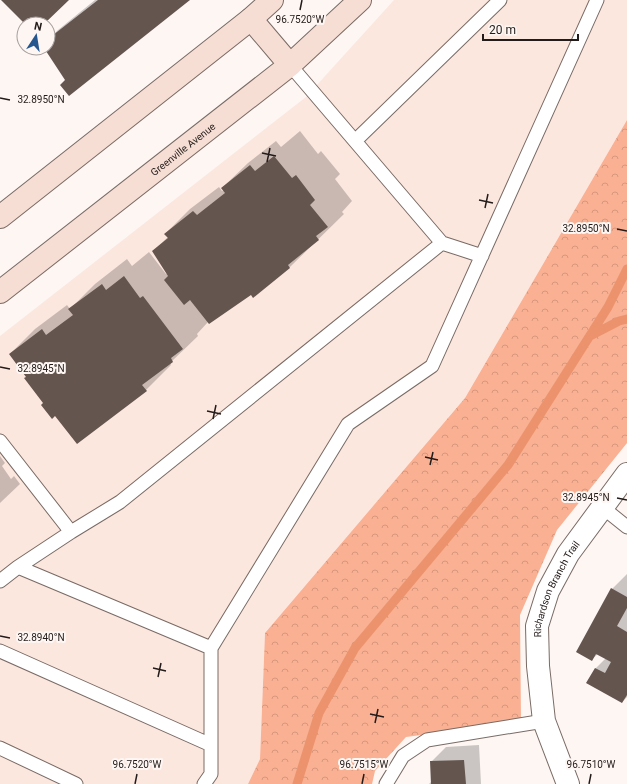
<svg xmlns="http://www.w3.org/2000/svg" width="627" height="784" font-family="Roboto,sans-serif">
<style>
.built{fill:#fce7df}
.forest{fill:url(#forest-crowns)}
.shadow{fill:#0003}
.lines{fill:none;stroke-linecap:round;stroke-linejoin:round}
.stream{stroke:#ec936e;stroke-width:9}
.building{fill:#64554f}
.lane-casing{stroke:#796a64;stroke-width:15}
.street-casing{stroke:#796a64;stroke-width:24}
.secondary-casing{stroke:#796a64;stroke-width:24}
.lane{stroke:#fff;stroke-width:13}
.street{stroke:#fff;stroke-width:22}
.secondary{stroke:#f7ded4;stroke-width:22}
.ticks{fill:none;stroke:#221b19;stroke-width:1.5}
.labels{text-anchor:middle;dominant-baseline:central;stroke-width:4;stroke-linejoin:round;paint-order:stroke}
.street-label{font-size:10px;fill:#221b19;stroke:#fdf6f3}
.ticks-label{font-size:10px;text-anchor:middle;fill:#221b19;stroke:#fdf6f3;stroke-width:4;stroke-linejoin:round;paint-order:stroke}
</style>
<defs>
<pattern id="forest-crowns" width="20" height="18" patternUnits="userSpaceOnUse"><rect width="20" height="18" fill="#fab092"/><path d="M2 6a3 3 0 1 1 6 0M12 15a3 3 0 1 1 6 0" fill="none" stroke="#d6977d"/></pattern>
</defs>
<rect width="100%" height="100%" fill="#fdf6f3"/>
<!-- built -->
<path class="built" d="M 394,0 L 627,0 L 627,120 L 465,398 L 265,633 L 260,759 L 248,784 L 0,784 L 0,336 L 306,97 Z"/>
<!-- forest -->
<path class="forest" d="M 627,120 L 627,443 L 557,530 L 520,615 L 521,722 L 406,737 L 375,771 L 372,784 L 248,784 L 260,759 L 265,633 L 465,398 Z"/>
<!-- shadow -->
<path class="shadow" d="M 95,0 L 189,0 L 66,80 L 45,48 L 48,48 L 48,40 L 58,30 Z
M 300,131 L 318,154 L 321,151 L 340,174 L 335,179 L 352,201 L 342,212 L 344,214 L 290,267 L 208,322 L 197,334 L 198,336 L 170,363 L 171,365 L 146,390 L 55,415 L 44,403 L 27,376 L 10,354 L 35,329 L 67,305 L 70,309 L 95,284 L 127,259 L 132,266 L 149,252 L 166,274 L 168,273 L 153,251 L 168,237 L 165,234 L 190,209 L 219,187 L 222,191 L 224,190 L 222,188 L 248,163 L 276,141 L 281,147 Z
M 0,456 L 5,463 L 2,466 L 11,479 L 14,476 L 20,484 L 0,503 Z
M 627,574 L 627,697 L 622,702 L 587,683 L 596,668 L 606,658 L 598,654 L 592,659 L 612,589 Z
M 479,745 L 481,784 L 429,784 L 431,782 L 431,762 L 446,747 Z"/>
<g class="lines">
<!-- stream -->
<path class="stream" d="M 590,336 L 619,321 L 627,319
M 297,784 L 319,713 L 355,648 L 508,465 L 608,307 L 627,269"/>
</g>
<!-- building -->
<path class="building" d="M 1,0 L 69,0 L 44,24 L 25,24 Z
M 98,0 L 190,0 L 69,96 L 60,85 L 65,80 L 44,48 L 48,48 L 48,39 Z
M 274,156 L 292,178 L 296,175 L 315,200 L 310,205 L 328,227 L 316,236 L 319,240 L 288,265 L 290,268 L 253,298 L 251,295 L 209,324 L 190,300 L 184,305 L 164,280 L 168,276 L 152,251 L 168,238 L 164,234 L 193,211 L 197,215 L 225,193 L 221,188 L 250,165 L 255,171 Z
M 124,276 L 140,298 L 143,296 L 183,349 L 171,358 L 173,362 L 142,385 L 147,391 L 77,444 L 55,416 L 52,419 L 41,405 L 43,403 L 24,378 L 26,377 L 9,354 L 42,329 L 46,335 L 73,315 L 68,309 L 102,284 L 106,290 Z
M 611,588 L 627,597 L 627,608 L 617,626 L 627,632 L 627,695 L 622,703 L 586,683 L 595,668 L 605,673 L 611,662 L 596,654 L 592,661 L 576,652 Z
M 464,760 L 466,784 L 431,784 L 430,761 Z"/>
<g class="lines">
<defs>
<path id="lane" d="M 355,141 L 500,0
M 442,243 L 482,256
M 0,441 L 71,532 L 18,567 L 211,648 L 211,774 L 204,784
M 602,507 L 627,527
M 71,532 L 120,502 L 442,243 L 290,65
M 0,581 L 18,567
M 211,648 L 348,424 L 432,366 L 597,0
M 0,651 L 211,745
M 0,748 L 76,784
M 386,784 L 403,756 L 427,740 L 544,721"/>
<g id="street">
<path id="s1" d="M 568,784 L 544,721 L 538,666 L 537,626 L 548,591 L 568,554 L 627,474"/>
</g>
<g id="secondary">
<path d="M 251,19 L 290,65"/>
<path d="M 0,217 L 251,19 L 272,0"/>
<path id="s2" d="M 0,292 L 290,65 L 360,0"/>
</g>
</defs>
<!-- lane casing -->
<use href="#lane" class="lane-casing"/>
<!-- street casing -->
<use href="#street" class="street-casing"/>
<!-- secondary casing -->
<use href="#secondary" class="secondary-casing"/>
<!-- lane -->
<use href="#lane" class="lane"/>
<!-- street -->
<use href="#street" class="street"/>
<!-- secondary -->
<use href="#secondary" class="secondary"/>
</g>
<!-- ticks -->
<path class="ticks" d="M 300,10 L 302,0M 0,98 L 10,100M 262,153 L 276,156M 267,162 L 270,148M 479,200 L 493,203M 485,208 L 488,194M 617,229 L 627,231M 0,367 L 10,369M 207,411 L 221,414M 213,419 L 216,405M 425,457 L 438,460M 430,465 L 433,452M 617,498 L 627,500M 0,636 L 10,638M 153,668 L 166,671M 158,677 L 161,663M 370,714 L 384,717M 375,723 L 378,709M 135,784 L 137,774M 362,784 L 364,774M 589,784 L 591,774"/>
<g class="labels">
<!-- street labels -->
<g class="street-label">
<text stroke="none"><textPath href="#s2" startOffset="232">Greenville Avenue</textPath></text>
<text stroke="none"><textPath href="#s1" startOffset="204">Richardson Branch Trail</textPath></text>
</g>
</g>
<g class="ticks-label">
<text x="300" y="23">96.7520°W</text>
<text x="41" y="103">32.8950°N</text>
<text x="586" y="232">32.8950°N</text>
<text x="41" y="372">32.8945°N</text>
<text x="586" y="501">32.8945°N</text>
<text x="41" y="641">32.8940°N</text>
<text x="137" y="768">96.7520°W</text>
<text x="364" y="768">96.7515°W</text>
<text x="591" y="768">96.7510°W</text>
</g>
<!-- north arrow -->
<g transform="translate(36 36) rotate(12)"><circle r="19" fill="#fdf6f3" stroke="#a59e9c"/>
<path d="M0-3L7 15L0 10L-7 15Z" fill="#245790"/>
<text y="-6" font-size="11" font-weight="bold" text-anchor="middle" fill="#221b19">N</text>
</g>
<!-- scale -->
<path d="M483 34v6h95v-6" fill="none" stroke="#221b19" stroke-width="2"/>
<text x="489" y="34" font-size="12" fill="#221b19" stroke="#fdf6f3" stroke-width="3" paint-order="stroke">20 m</text>
</svg>
